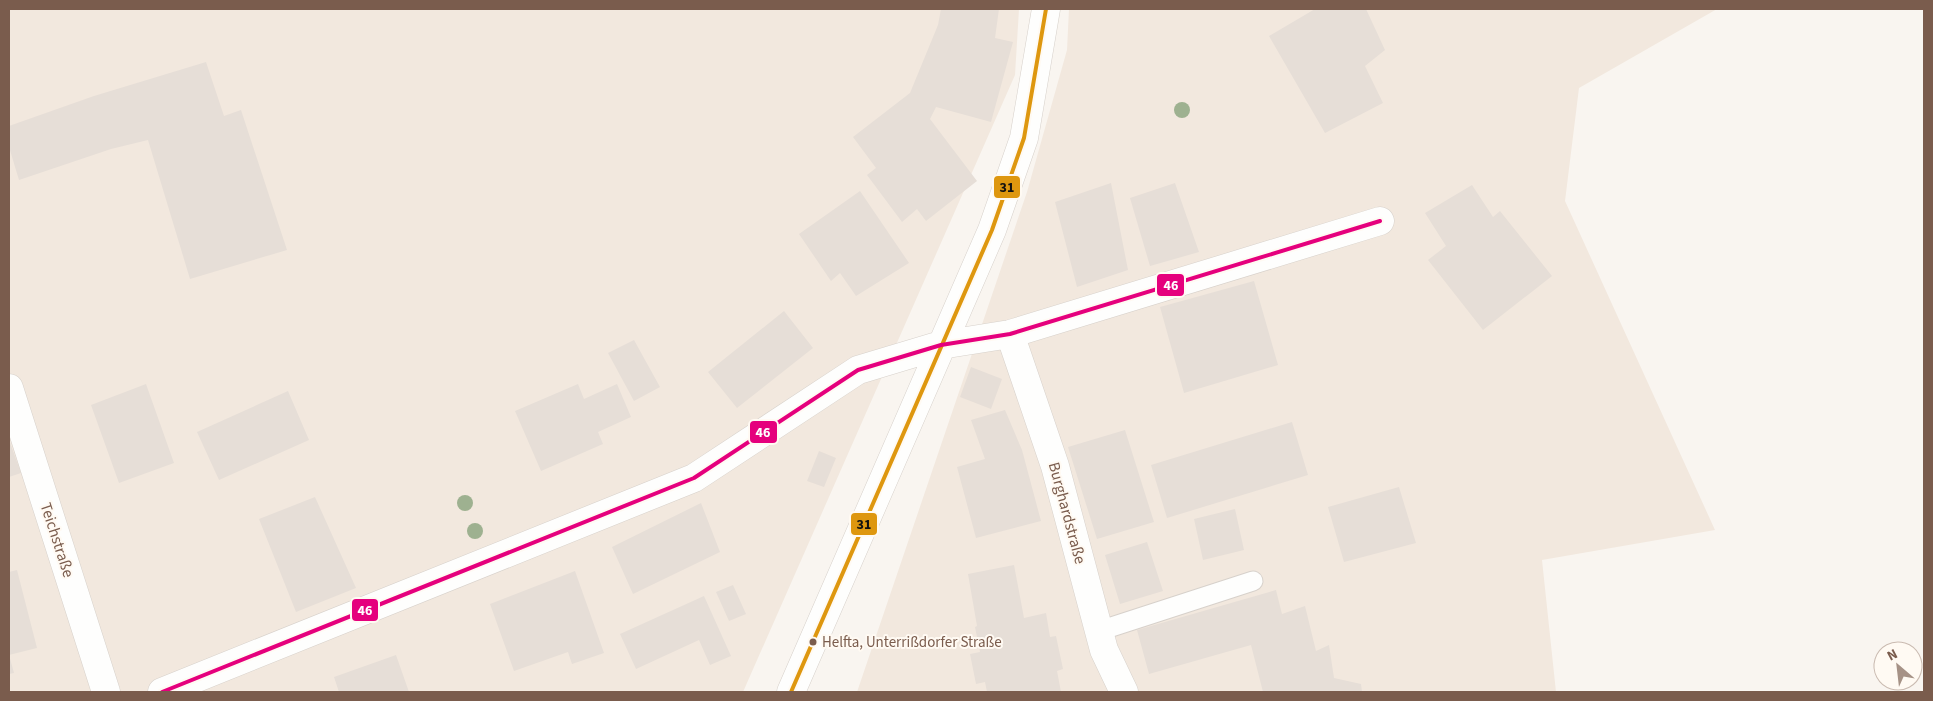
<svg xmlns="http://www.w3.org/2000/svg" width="1933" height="701" font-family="'Source Sans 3',sans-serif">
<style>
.residential{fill:#f2e8de}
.building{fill:#e6ded7}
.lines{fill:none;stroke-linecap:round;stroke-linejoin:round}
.lane-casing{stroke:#d7d1cb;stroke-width:21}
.street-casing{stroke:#d7d1cb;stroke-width:29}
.lane{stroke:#fefefd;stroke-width:19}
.street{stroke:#fefefd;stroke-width:28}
.bus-1-casing{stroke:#fffaf3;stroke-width:8}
.bus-2-casing{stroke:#fffaf3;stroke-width:8}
.bus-1{stroke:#de970f;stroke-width:4}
.bus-2{stroke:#e5007d;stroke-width:4}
.tree{fill:#9eb190}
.bus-dot{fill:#7a5c4d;stroke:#fffaf3;stroke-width:2}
.labels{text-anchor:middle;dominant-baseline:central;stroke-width:4;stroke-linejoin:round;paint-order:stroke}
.bus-label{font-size:15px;fill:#7a5c4d;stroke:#fffaf3;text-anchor:start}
.street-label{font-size:16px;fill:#7a5c4d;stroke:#fffaf3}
.line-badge{stroke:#fffaf3;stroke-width:2}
.badge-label{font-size:14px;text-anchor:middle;font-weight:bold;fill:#fff}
.pale-badge-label{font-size:14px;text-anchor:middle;font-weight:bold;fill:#111}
</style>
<rect width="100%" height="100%" fill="#f9f5f0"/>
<!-- residential -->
<path class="residential" d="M 9,9 L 1019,9 L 1015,75 L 743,692 L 9,692 Z
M 1069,9 L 1717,9 L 1579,88 L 1565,201 L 1715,530 L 1542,560 L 1556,692 L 857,692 L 1027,192 L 1067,50 Z"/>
<!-- building -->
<path class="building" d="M 941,9 L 999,9 L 995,38 L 1013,42 L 991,122 L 936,107 L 930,119 L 977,181 L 926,221 L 917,209 L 902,222 L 867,175 L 876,168 L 853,137 L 910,93 L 938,25 Z
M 1315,9 L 1366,9 L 1385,50 L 1365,66 L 1383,103 L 1325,133 L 1269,36 Z
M 206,62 L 224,116 L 241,110 L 287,250 L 190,279 L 148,140 L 111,149 L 19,180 L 9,147 L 9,126 L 94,96 Z
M 1111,183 L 1128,270 L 1077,287 L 1055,202 Z
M 1175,183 L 1199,252 L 1150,266 L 1130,198 Z
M 1472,185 L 1493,217 L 1500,211 L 1552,276 L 1483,330 L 1428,260 L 1446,246 L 1425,213 Z
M 860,191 L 909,263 L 856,296 L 840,273 L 831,281 L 799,234 Z
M 1254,281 L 1278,365 L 1184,393 L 1160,307 Z
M 784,311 L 813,348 L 737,408 L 708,372 Z
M 634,340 L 660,387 L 634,401 L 608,353 Z
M 971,367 L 1002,379 L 991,409 L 960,397 Z
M 146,384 L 174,463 L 119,483 L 91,405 Z
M 578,384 L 584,399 L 617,384 L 631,417 L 598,432 L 603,444 L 541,471 L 515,411 Z
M 288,391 L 309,440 L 219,480 L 197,432 Z
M 1005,410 L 1022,450 L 1041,521 L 976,538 L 957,467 L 985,459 L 971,420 Z
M 1292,422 L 1308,475 L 1167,518 L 1151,465 Z
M 1125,430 L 1154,522 L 1097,539 L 1068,447 Z
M 9,440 L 21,473 L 9,477 Z
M 819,451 L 836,458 L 824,487 L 807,481 Z
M 1399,487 L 1416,543 L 1344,562 L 1328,507 Z
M 315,497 L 356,588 L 296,612 L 259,519 Z
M 701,503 L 720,552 L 633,594 L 612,547 Z
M 1235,509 L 1244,550 L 1203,560 L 1194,519 Z
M 1147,542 L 1163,591 L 1120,604 L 1105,555 Z
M 1014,565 L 1024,618 L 1046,613 L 1050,637 L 1056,636 L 1063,669 L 1057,671 L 1061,692 L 987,692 L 985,682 L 976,684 L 970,654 L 980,652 L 975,627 L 977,626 L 968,574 Z
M 17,570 L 37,648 L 9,655 L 9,572 Z
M 575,571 L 604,653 L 572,664 L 568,652 L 514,671 L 490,604 Z
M 733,585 L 746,614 L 729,621 L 716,592 Z
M 1276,590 L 1282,614 L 1305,606 L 1316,651 L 1329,645 L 1334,678 L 1361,684 L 1362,692 L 1263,692 L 1251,645 L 1149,674 L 1137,630 Z
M 704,596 L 731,656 L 710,665 L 699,640 L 636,669 L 620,634 Z
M 9,655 L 14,673 L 9,674 Z
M 396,655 L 409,692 L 339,692 L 334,677 Z"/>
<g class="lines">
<defs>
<path id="lane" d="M 1099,631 L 1253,581"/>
<path id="street" d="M 1010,334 L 1055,466 L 1104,650 L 1124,692
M 9,388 L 106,692
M 162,692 L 694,478 L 858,370 L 941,345 L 1010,334 L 1380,221
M 791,692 L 992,230 L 1024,138 L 1046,9"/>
</defs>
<!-- lane casing -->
<use href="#lane" class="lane-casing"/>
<!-- street casing -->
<use href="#street" class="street-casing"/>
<!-- lane -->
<use href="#lane" class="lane"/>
<!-- street -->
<use href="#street" class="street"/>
<defs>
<path id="bus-1" d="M 791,692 L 992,230 L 1024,138 L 1046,9"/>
<path id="bus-2" d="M 162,692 L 694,478 L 858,370 L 941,345 L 1010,334 L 1380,221"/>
</defs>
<!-- bus-1 casing -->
<use href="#bus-1" class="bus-1-casing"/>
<!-- bus-2 casing -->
<use href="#bus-2" class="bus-2-casing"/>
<!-- bus-1 -->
<use href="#bus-1" class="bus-1"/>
<!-- bus-2 -->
<use href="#bus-2" class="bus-2"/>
</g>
<!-- trees -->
<g class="tree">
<circle cx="1182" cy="110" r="8"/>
<circle cx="465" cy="503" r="8"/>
<circle cx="475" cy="531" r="8"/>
</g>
<!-- markers -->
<circle class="bus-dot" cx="813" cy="642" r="4.5"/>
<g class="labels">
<!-- bus labels -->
<g class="bus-label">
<text x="822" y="642">Helfta, Unterrißdorfer Straße</text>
</g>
<!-- street labels -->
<g class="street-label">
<text transform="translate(1067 513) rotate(75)">Burghardstraße</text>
<text transform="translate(57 540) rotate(72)">Teichstraße</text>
</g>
</g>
<g class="line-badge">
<rect x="993" y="175" width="28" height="24" rx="5" fill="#de970f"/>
<rect x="1156" y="273" width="29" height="24" rx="5" fill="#e5007d"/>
<rect x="749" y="420" width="29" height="24" rx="5" fill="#e5007d"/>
<rect x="850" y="512" width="28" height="24" rx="5" fill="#de970f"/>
<rect x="351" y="598" width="28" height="24" rx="5" fill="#e5007d"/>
</g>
<g class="badge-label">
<text x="1171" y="290">46</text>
<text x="763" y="437">46</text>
<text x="365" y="615">46</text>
</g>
<g class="pale-badge-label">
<text x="1007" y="192">31</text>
<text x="864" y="529">31</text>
</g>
<!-- border -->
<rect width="1933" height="701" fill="none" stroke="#7a5c4d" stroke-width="20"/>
<!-- north arrow -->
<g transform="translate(1898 666) rotate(332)"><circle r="24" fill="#fffaf3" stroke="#cabbb1"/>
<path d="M0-4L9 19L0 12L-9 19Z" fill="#a69286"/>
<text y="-8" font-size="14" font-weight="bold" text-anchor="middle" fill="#7a5c4d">N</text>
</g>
</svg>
